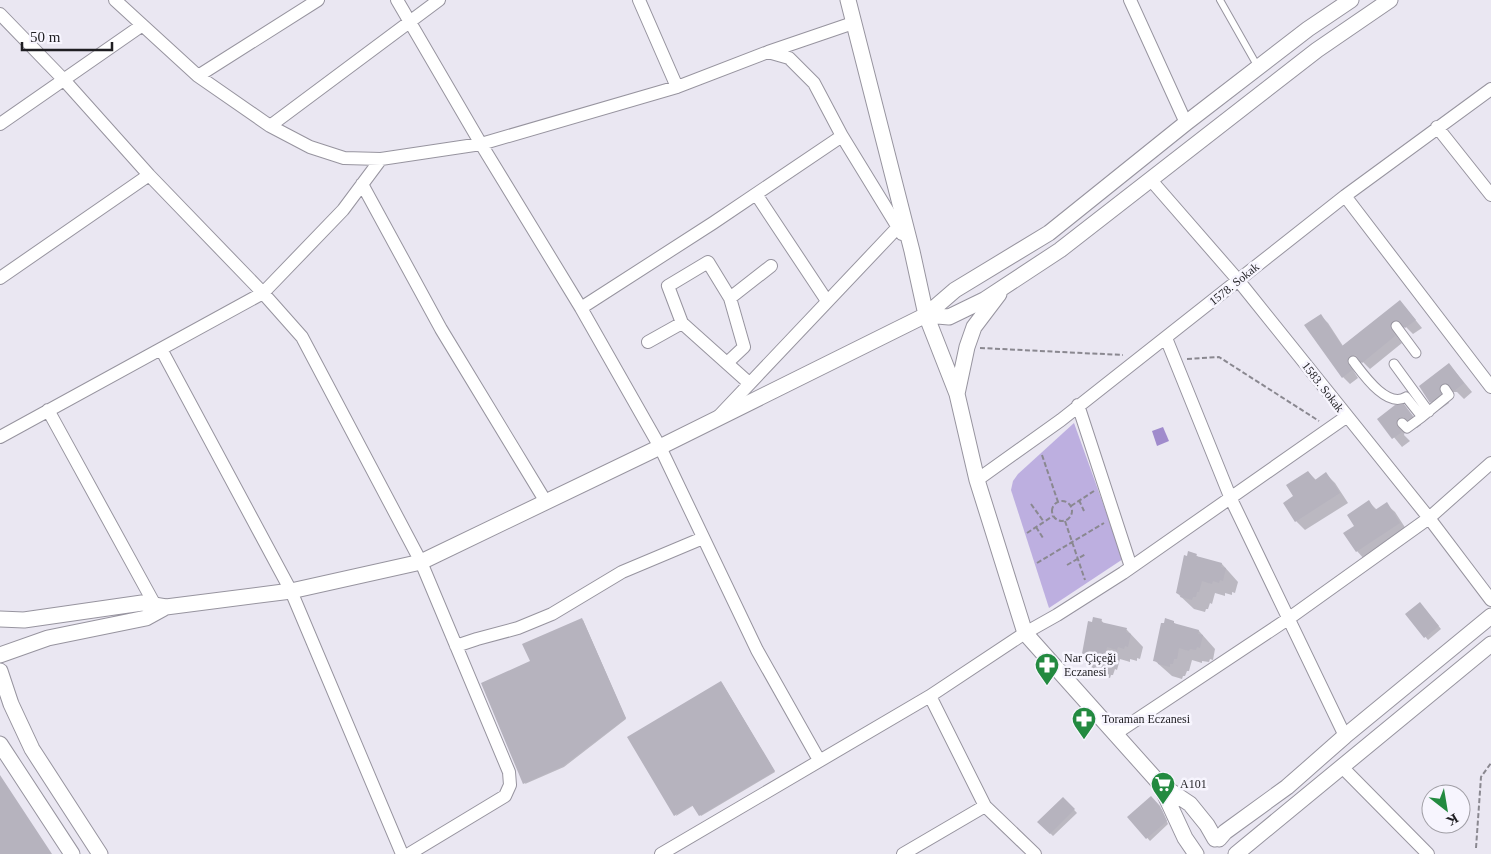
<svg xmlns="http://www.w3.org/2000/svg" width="1491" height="854" font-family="'Times New Roman',serif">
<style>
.green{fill:#bdafe0}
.water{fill:#a08bcc}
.shadow{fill:#0003}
.building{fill:#b6b3be}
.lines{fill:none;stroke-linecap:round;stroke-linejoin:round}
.service-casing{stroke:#97949f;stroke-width:8}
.pedestrian-casing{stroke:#97949f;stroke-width:11}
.minor-casing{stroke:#97949f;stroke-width:14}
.tertiary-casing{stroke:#97949f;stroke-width:17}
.path{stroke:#8a8890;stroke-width:2;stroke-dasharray:5 2.5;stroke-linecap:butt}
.service{stroke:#fff;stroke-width:6}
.pedestrian{stroke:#fff;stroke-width:9}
.minor{stroke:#fff;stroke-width:12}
.tertiary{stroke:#fff;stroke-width:15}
.labels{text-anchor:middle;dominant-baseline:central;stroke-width:5;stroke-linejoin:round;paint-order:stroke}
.street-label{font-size:12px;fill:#1f1e22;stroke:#f7f5fe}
.poi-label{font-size:12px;fill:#1f1e22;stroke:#f7f5fe;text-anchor:start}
</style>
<rect width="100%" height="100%" fill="#eae7f2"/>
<!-- green -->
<path class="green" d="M 1074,423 L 1123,559 L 1049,608 L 1011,490 L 1013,481 L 1018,474 Z"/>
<!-- water -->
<path class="water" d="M 1163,427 L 1169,441 L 1157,446 L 1152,431 Z"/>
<!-- shadow -->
<path class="shadow" d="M 1400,301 L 1422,328 L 1413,334 L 1406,327 L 1399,328 L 1396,335 L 1402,343 L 1370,369 L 1363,362 L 1356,363 L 1353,370 L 1358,378 L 1350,384 L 1343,377 L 1321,316 L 1328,323 L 1343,346 Z
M 1449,364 L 1472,392 L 1464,399 L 1457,392 L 1451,392 L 1447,398 L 1449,403 L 1439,410 L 1431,402 Z
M 1403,406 L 1421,425 L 1417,428 L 1413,425 L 1406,428 L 1404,435 L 1410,441 L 1402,447 L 1379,419 Z
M 1308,472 L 1316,480 L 1326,474 L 1335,483 L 1348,503 L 1305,530 L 1296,521 L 1285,504 L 1295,497 Z
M 1369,502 L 1377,510 L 1386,504 L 1395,512 L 1408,532 L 1365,560 L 1357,551 Z
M 1196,555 L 1200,559 L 1222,564 L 1238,582 L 1235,593 L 1232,592 L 1232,595 L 1225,593 L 1225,596 L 1215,593 L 1212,604 L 1210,603 L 1208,609 L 1206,609 L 1205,612 L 1194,609 L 1177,593 Z
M 1422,606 L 1441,629 L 1428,640 L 1407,614 Z
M 583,620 L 626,719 L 564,767 L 525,784 Z
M 1101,620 L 1105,625 L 1127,630 L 1143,647 L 1140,659 L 1137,658 L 1137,661 L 1130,659 L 1130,662 L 1120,659 L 1117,670 L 1115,669 L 1113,675 L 1111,675 L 1110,678 L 1100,675 L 1082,659 Z
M 1173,622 L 1177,626 L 1199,631 L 1215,649 L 1213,660 L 1210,659 L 1209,662 L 1202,661 L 1202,663 L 1192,660 L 1189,671 L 1187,671 L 1185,676 L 1183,676 L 1182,679 L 1172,676 L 1154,660 Z
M 722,683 L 775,772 L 701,816 L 694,805 L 676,816 Z
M 1063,798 L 1077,813 L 1053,836 L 1039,822 Z
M 1151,798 L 1162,810 L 1168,824 L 1150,841 L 1129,817 Z"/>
<!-- building -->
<path class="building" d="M 1400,300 L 1416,320 L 1405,328 L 1399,321 L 1392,321 L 1390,327 L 1395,336 L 1362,363 L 1356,355 L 1349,356 L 1347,362 L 1352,370 L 1342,378 L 1304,325 L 1321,314 L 1342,346 Z
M 1449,363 L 1464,383 L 1454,391 L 1448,384 L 1442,384 L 1439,389 L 1441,394 L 1430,403 L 1419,386 Z
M 1404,404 L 1413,416 L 1408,420 L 1403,417 L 1397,419 L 1396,425 L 1402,432 L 1392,439 L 1377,419 L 1395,405 Z
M 1308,471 L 1315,480 L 1326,472 L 1340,493 L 1295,522 L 1283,503 L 1293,496 L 1286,485 Z
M 1369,500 L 1375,510 L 1387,502 L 1400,523 L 1356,552 L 1343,533 L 1354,526 L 1347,515 Z
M 1188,551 L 1197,554 L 1196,556 L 1200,557 L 1222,563 L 1221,567 L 1226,568 L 1223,581 L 1220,580 L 1219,583 L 1213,581 L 1212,584 L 1202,581 L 1199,592 L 1197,592 L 1196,597 L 1193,597 L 1192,600 L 1180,597 L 1181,595 L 1176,593 L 1184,555 L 1187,556 Z
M 1420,602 L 1439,626 L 1424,638 L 1405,614 Z
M 1093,617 L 1102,619 L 1101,622 L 1105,623 L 1127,628 L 1126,632 L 1131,634 L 1128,647 L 1125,646 L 1124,649 L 1118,647 L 1117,650 L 1107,647 L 1105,658 L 1102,657 L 1101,663 L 1098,663 L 1097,666 L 1085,663 L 1086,661 L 1081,659 L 1088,621 L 1092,622 Z
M 582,618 L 626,718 L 563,766 L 523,784 L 481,683 L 530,661 L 522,644 Z
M 1165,618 L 1174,621 L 1174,623 L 1177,624 L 1199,630 L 1198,634 L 1203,635 L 1200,648 L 1197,647 L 1196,650 L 1190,649 L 1189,651 L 1179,648 L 1177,659 L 1174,659 L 1173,664 L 1170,664 L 1170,667 L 1158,664 L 1158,662 L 1153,661 L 1161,623 L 1164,623 Z
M 721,681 L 775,771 L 699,816 L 692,805 L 674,816 L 627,737 Z
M 0,775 L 52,854 L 0,854 Z
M 1151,796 L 1160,806 L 1167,821 L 1146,839 L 1127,817 Z
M 1063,797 L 1075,809 L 1050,834 L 1037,822 Z"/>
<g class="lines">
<defs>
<path id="service" d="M 1220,0 L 1258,67"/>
<path id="pedestrian" d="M 1396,326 L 1416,353
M 1353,361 C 1363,374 1387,409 1406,397 L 1422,417 L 1449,395 L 1445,389
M 1394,364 L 1429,412
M 1402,423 L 1407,428 L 1422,417"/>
<path id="minor" d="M 115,0 L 198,76 L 270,126 L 310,147 L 344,158 L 381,159 L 481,144 L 677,87 L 768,52 L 853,23
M 397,0 L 481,144 L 581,308 L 660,447 L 757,650 L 819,760
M 639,0 L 677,87
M 1130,0 L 1186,123
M 0,14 L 64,80 L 149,175 L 263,293 L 302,337 L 421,562 L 509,772 L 510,785 L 505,796 L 409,854
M 768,52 L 789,58 L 814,83 L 842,136 L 902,234
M 198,76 L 318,0
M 0,124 L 141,26
M 270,126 L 439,0
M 1437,127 L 1491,195
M 1150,179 L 1238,280 L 1429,518 L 1491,600
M 362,184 L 441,329 L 546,502
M 756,194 L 827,301
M 1345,196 L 1491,387
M 0,278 L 149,175
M 730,298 L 771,266
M 581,308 L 713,223 L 842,136
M 1166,338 L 1231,499 L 1345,736
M 648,342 L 682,323
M 161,349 L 291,591 L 402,854
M 727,363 L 744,347 L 730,298 L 708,262 L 668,286 L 682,323 L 749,383
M 1078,405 L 1131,567
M 48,410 L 155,605
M 719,416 L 898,227
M 0,437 L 263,293 L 343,210 L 381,159
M 977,480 L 1061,420 L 1345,196 L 1491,89
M 456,646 L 477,639 L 518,628 L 552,614 L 622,572 L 703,538
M 930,696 L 985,806 L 1035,854
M 1115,734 L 1288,619 L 1429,518 L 1491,463
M 1342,767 L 1428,854
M 661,854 L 930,696 L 1025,633 L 1057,615 L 1123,573 L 1346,417
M 903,854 L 985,806"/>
<path id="tertiary" d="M 848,0 L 912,251 L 926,315 L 957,394 L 977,480 L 1025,633 L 1160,784 L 1190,804 L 1207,825 L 1215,839
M 926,315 L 949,317 L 984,300 L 1060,250 L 1317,50 L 1390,0
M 957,394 L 967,347 L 974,327 L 999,294
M 166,607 L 291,591 L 421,562 L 660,447 L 926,315 L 955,290 L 1049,233 L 1186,123 L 1308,29 L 1351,0
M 0,619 L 24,620 L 142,603 L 166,607 L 146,618 L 48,638 L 0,655
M 0,671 L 11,704 L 32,749 L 100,854
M 0,744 L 72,854
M 1160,784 L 1185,838 L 1196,854
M 1219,839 L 1225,832 L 1287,787 L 1345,736 L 1491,616
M 1236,854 L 1491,644"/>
</defs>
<!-- service casing -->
<use href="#service" class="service-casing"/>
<!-- pedestrian casing -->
<use href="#pedestrian" class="pedestrian-casing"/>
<!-- minor casing -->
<use href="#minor" class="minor-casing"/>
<!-- tertiary casing -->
<use href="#tertiary" class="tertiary-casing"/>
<!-- path -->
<path class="path" d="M 980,348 L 1123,355
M 1187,359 L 1219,357 L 1319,421
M 1042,455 L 1058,502
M 1079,500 L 1084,511
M1052 511a10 10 0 1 1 20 0a10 10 0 1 1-20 0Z
M 1031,504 L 1044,522
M 1071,506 L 1094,491
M 1065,521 L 1085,580
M 1036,527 L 1043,538
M 1027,533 L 1053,516
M 1037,563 L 1104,523
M 1067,565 L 1086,554
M 1476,848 L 1481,777 L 1491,763"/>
<!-- service -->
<use href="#service" class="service"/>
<!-- pedestrian -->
<use href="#pedestrian" class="pedestrian"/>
<!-- minor -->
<use href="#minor" class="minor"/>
<!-- tertiary -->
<use href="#tertiary" class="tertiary"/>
</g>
<!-- icons -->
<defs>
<symbol id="pharmacy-pin" viewBox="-11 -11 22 30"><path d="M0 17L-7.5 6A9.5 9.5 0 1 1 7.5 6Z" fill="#238a40" stroke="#f7f5fe"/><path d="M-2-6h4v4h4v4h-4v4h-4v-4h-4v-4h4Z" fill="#fff"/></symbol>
<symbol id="supermarket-pin" viewBox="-11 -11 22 30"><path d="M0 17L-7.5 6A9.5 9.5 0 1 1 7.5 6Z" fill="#238a40" stroke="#f7f5fe"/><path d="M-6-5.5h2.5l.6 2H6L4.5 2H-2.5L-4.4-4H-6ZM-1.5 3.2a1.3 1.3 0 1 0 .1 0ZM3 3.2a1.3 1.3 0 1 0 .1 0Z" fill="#fff"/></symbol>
</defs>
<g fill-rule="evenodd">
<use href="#pharmacy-pin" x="1033" y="651" width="28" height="38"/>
<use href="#pharmacy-pin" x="1070" y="705" width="28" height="38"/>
<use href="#supermarket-pin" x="1149" y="770" width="28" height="38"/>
</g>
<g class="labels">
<!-- street labels -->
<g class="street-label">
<text transform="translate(1234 284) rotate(-39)">1578. Sokak</text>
<text transform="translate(1323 387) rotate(52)">1583. Sokak</text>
</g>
<!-- poi labels -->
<g class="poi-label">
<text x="1064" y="658">Nar Çiçeği<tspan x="1064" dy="14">Eczanesi</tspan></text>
<text x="1102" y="719">Toraman Eczanesi</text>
<text x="1180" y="784">A101</text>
</g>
</g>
<!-- north arrow -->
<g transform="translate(1446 809) rotate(149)"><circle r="24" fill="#f7f5fe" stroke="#a19fa6"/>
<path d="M0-4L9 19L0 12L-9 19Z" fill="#238a40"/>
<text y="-8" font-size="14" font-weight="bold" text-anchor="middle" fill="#1f1e22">K</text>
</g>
<!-- scale -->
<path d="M22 42v8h90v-8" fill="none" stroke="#1f1e22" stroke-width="2.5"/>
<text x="30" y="42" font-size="15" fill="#1f1e22" stroke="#f7f5fe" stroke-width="4" paint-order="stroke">50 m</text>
</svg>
